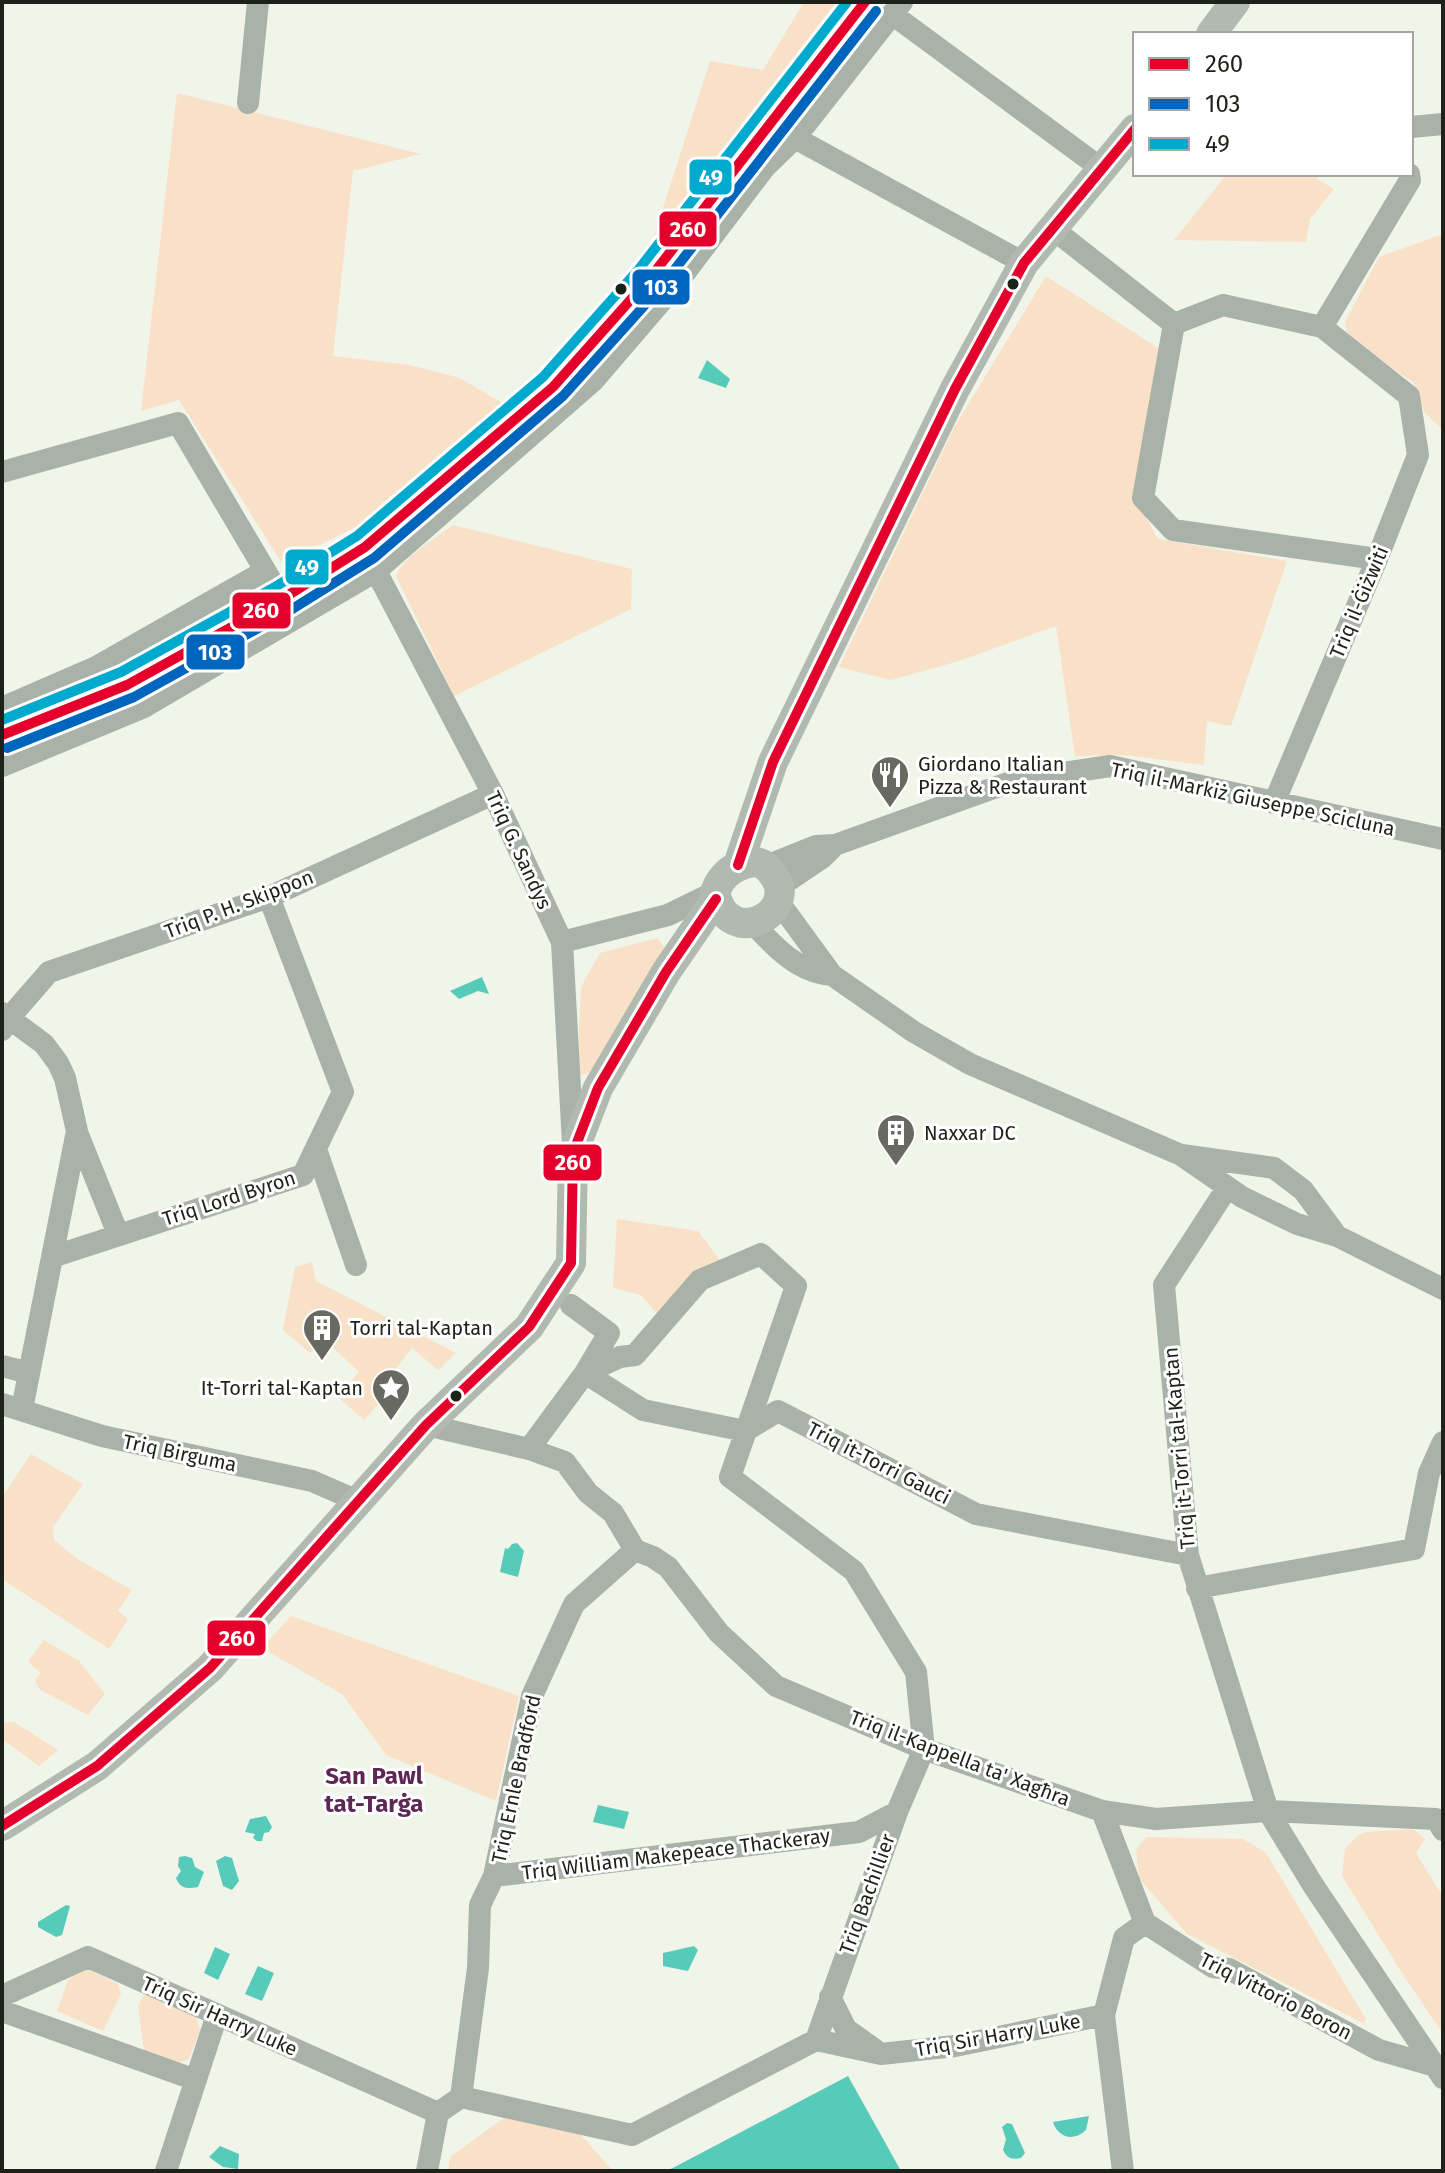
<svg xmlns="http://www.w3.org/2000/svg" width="1445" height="2173" font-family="'Fira Sans',sans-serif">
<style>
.green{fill:#f8e1c6}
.water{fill:#56cbba}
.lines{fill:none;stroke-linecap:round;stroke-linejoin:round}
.minor{stroke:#a8b2a8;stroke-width:22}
.secondary{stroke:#b1bab0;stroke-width:30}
.bus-1-casing{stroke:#fff;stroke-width:16}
.bus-2-casing{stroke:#fff;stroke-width:16}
.bus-3-casing{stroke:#fff;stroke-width:16}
.bus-1{stroke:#e4002b;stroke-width:10}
.bus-2{stroke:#0065bd;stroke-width:10}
.bus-3{stroke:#00a9ce;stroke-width:10}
.bus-dot{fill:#1e201a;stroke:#fff;stroke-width:3}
.labels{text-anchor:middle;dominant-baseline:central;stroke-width:6;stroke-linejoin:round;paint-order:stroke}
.street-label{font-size:20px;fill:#1e201a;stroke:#fff}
.poi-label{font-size:20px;fill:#1e201a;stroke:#fff;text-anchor:start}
.quarter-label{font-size:24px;font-weight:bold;fill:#5d2755;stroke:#fff}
.line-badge{stroke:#fff;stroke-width:3}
.badge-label{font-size:22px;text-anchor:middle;font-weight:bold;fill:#fff}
</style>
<rect width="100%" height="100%" fill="#f1f4e9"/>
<!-- green -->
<path class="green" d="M 804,2 L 849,2 L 653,239 L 710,61 L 763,70 Z
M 177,93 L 420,154 L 353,171 L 333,356 L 409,365 L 460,378 L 507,406 L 441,464 L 360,525 L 282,563 L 179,400 L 141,411 Z
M 1227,174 L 1321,174 L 1317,179 L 1334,189 L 1310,219 L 1306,242 L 1174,240 Z
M 1443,234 L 1443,430 L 1425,413 L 1414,383 L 1348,337 L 1345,322 L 1379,257 Z
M 1046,276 L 1158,348 L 1136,500 L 1158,539 L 1287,561 L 1231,726 L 1207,721 L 1204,765 L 1124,755 L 1075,756 L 1056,626 L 959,661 L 891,680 L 839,667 L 955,426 Z
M 453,525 L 632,569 L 631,609 L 454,696 L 396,576 C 405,555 435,539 453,525 Z
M 658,938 L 665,949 L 593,1072 L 577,1076 L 581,987 L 600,953 Z
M 617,1219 L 698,1231 L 721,1262 L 660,1317 L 641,1295 L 613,1288 Z
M 312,1262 L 316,1281 L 456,1353 L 438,1370 L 412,1348 L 380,1389 L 387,1395 L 364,1420 L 338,1397 L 359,1372 L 324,1339 L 310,1353 L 283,1330 L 295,1267 Z
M 31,1454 L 83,1484 L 53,1527 L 54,1540 L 79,1560 L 132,1590 L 118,1611 L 128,1619 L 109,1649 L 2,1579 L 2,1497 Z
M 291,1616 L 519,1696 L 496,1801 L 386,1755 L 342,1694 L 262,1648 Z
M 44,1640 L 79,1661 L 105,1694 L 88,1715 L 39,1689 L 35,1680 L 41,1673 L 28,1662 Z
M 14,1722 L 58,1750 L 39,1766 L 2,1739 L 2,1723 Z
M 1413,1829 L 1425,1839 L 1416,1853 L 1443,1897 L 1443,2034 L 1402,1973 L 1342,1876 L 1345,1849 L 1357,1836 L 1366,1832 Z
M 1146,1837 L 1243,1839 L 1266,1853 L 1366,2019 L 1363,2023 L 1187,1934 L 1139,1878 L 1136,1850 Z
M 86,1968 L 118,1984 L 121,1994 L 103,2031 L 57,2011 L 68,1980 Z
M 145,1993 L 196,2016 L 200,2031 L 189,2059 L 178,2063 L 144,2051 L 138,2006 Z
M 504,2118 L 580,2134 L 613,2171 L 448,2171 L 450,2157 Z"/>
<!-- water -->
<path class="water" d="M 707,360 L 730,379 L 726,388 L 698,378 Z
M 482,977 L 489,994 L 478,991 L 459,999 L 450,991 Z
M 517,1543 L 524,1551 L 518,1577 L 500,1572 L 505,1548 L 508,1549 L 512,1544 Z
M 598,1805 L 629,1812 L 624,1829 L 593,1822 Z
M 266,1816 L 272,1827 L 269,1832 L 264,1833 L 262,1841 L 257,1841 L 253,1838 L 255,1834 L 245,1832 L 250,1819 Z
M 185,1856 L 192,1858 L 195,1867 L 204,1872 L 198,1887 C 188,1889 180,1889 176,1878 L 181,1871 L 178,1866 L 179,1857 Z
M 225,1856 L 232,1858 L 239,1881 L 232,1890 L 223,1886 L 216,1861 Z
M 66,1905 L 70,1906 L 62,1935 L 56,1937 L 38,1927 L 38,1922 Z
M 694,1946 L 698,1950 L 688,1971 L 663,1966 L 663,1953 Z
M 215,1947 L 230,1954 L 218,1980 L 204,1973 Z
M 258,1966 L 274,1973 L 262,2001 L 245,1994 Z
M 848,2076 L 901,2171 L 667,2171 Z
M 1089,2116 L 1086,2130 C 1074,2142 1058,2138 1053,2122 Z
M 1007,2123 L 1012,2124 L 1025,2153 L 1021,2158 C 1011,2160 1007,2158 1003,2150 L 1006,2139 L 1002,2127 Z
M 220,2146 L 239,2154 L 238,2169 L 223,2167 L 209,2157 Z"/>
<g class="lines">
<!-- minor -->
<path class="minor" d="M 892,14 L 1102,169
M 248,103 L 258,2
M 1411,127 L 1443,124
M 795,138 L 1024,263
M 1053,229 L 1174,324
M 1174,324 L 1223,305 L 1322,327 L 1409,396 L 1418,455 L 1377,559 L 1274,803
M 1174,324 L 1143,498 L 1173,530 L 1377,559
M 1322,327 L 1410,180 L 1409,174
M 2,472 L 178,423 L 282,599
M 376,571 L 493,794 L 562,942 L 573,1144
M 2,708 L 96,667 L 265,571
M 2,766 L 144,707 L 376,571 L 593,381 L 677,283 L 765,167 L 795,138 L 902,2
M 766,866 L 816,846 L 835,845 L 1016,780 L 1110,766 L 1443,839
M 779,887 L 822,858 L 835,845
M 778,901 L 832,975 L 914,1032 L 970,1064 L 1181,1155 L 1242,1197 L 1297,1224 L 1337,1236 L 1443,1289
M 753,923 C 774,947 799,973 832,975
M 562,942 L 668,915 L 715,892
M 2,1013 L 44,1044 L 58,1063 L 65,1078 L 77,1131 L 22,1409
M 2,1030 L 9,1018 L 49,972 L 269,897 L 493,794
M 77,1132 L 118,1234
M 316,1149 L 356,1265
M 1182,1155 L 1274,1168 L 1303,1190 L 1337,1236
M 1227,1188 L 1164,1285 L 1188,1555 L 1268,1811 L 1313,1885 L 1443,2078
M 52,1257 L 303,1175 L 343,1092 L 269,897
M 2,1366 L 29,1373
M 585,1373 L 620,1357 L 635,1355 L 700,1280 L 761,1254 L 796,1286 L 730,1477 L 854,1571 L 916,1672 L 924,1749 L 897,1812 L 816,2040
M 585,1373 L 643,1410 L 745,1431 L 778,1411 L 976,1514 L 1188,1555
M 2,1404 L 102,1436 L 312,1481 L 358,1501
M 426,1425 L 529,1449 L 585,1373 L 609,1333 L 571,1305
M 529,1449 L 565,1462 L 588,1493 L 613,1513 L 635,1550 L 653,1557 L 668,1567 L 719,1633 L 776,1686 L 924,1749 L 1102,1811 L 1156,1819 L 1268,1811 L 1436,1819 L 1443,1830
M 1197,1588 L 1414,1549 L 1429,1473 L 1443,1442
M 1102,1811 L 1145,1923 L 1213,1967 L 1229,1969 L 1379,2050 L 1435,2066
M 494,1876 L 859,1832 L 897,1812
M 2,1996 L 88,1957 L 438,2113
M 830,1997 L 846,2029 L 874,2049
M 2,2011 L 196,2080
M 1104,2015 L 1123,2171
M 461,2097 L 632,2135 L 816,2040 L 881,2054 L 955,2046 L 1104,2015 L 1124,1938 L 1145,1923
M 166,2171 L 217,2015
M 427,2171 L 438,2113 L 461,2097 L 478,1968 L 480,1905 L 494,1876 L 532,1696 L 574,1604 L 635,1550"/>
<!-- secondary -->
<path class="secondary" d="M 1211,34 L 1235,2
M 2,735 L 127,685 L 282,599 L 365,547 L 553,387 L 650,278 L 865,2
M 755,862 C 763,863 766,866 771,872 C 805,910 728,954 715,892 C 722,873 736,864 755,862 Z
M 738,865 L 773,762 L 955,389 L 1024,263 L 1135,129
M 2,1826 L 97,1766 L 210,1668 L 426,1425 L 529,1327 L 571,1263 L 573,1153 L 598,1088 L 666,972 L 716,899"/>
<defs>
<path id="bus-1" d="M 2,735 L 127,685 L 282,599 L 365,547 L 553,387 L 650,278 L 865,2
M 738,865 L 773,762 L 955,389 L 1024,263 L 1135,129
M 2,1826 L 97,1766 L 210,1668 L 426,1425 L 529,1327 L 571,1263 L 573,1153 L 598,1088 L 666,972 L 716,899"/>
<path id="bus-2" d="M 7,748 L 134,697 L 289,611 L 374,558 L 563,396 L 661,287 L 876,11"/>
<path id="bus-3" d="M 2,720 L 121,672 L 275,587 L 357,536 L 543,377 L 639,269 L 847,2"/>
</defs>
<!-- bus-1 casing -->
<use href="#bus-1" class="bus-1-casing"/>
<!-- bus-2 casing -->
<use href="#bus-2" class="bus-2-casing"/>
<!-- bus-3 casing -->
<use href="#bus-3" class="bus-3-casing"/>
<!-- bus-1 -->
<use href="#bus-1" class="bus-1"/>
<!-- bus-2 -->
<use href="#bus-2" class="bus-2"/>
<!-- bus-3 -->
<use href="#bus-3" class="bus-3"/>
</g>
<!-- icons -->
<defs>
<symbol id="restaurant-pin" viewBox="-11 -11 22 30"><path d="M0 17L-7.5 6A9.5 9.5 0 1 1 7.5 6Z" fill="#686a62" stroke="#fff"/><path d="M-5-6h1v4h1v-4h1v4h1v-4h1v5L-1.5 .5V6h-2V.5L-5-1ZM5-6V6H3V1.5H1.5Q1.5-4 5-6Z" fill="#fff"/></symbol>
<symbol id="building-pin" viewBox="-11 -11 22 30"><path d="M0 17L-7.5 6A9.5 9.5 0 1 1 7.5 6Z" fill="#686a62" stroke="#fff"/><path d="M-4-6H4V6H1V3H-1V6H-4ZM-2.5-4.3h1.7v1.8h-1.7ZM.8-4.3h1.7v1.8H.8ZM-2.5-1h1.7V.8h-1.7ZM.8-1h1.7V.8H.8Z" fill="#fff"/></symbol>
<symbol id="sight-pin" viewBox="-11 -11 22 30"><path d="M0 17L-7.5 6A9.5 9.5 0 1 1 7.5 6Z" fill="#686a62" stroke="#fff"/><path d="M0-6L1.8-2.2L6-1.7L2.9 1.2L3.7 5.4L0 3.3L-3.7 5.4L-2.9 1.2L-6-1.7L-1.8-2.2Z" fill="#fff"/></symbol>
</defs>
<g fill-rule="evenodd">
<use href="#restaurant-pin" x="868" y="753" width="44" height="60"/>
<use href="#building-pin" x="874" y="1111" width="44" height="60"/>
<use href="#building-pin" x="300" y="1306" width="44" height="60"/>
<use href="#sight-pin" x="369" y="1366" width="44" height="60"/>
</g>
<!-- markers -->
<g class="bus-dot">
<circle cx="1013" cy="284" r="7"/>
<circle cx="621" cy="289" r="7"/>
<circle cx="456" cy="1396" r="7"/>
</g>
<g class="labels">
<!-- street labels -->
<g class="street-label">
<text transform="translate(1359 602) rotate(-67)">Triq il-Ġiżwiti</text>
<text transform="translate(1253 799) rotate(12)">Triq il-Markiż Giuseppe Scicluna</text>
<text transform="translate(519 850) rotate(65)">Triq G. Sandys</text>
<text transform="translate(239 904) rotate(-21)">Triq P. H. Skippon</text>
<text transform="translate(229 1198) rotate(-18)">Triq Lord Byron</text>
<text transform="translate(1179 1448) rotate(-95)">Triq it-Torri tal-Kaptan</text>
<text transform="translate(180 1453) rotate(12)">Triq Birguma</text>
<text transform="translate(879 1463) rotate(27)">Triq it-Torri Gauci</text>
<text transform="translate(960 1758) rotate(21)">Triq il-Kappella ta' Xagħra</text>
<text transform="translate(516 1779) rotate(-78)">Triq Ernle Bradford</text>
<text transform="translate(676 1854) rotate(-7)">Triq William Makepeace Thackeray</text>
<text transform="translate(867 1894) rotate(-70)">Triq Bachillier</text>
<text transform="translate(1276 1996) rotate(27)">Triq Vittorio Boron</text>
<text transform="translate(220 2016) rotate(24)">Triq Sir Harry Luke</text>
<text transform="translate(998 2035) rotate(-10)">Triq Sir Harry Luke</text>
</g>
<!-- poi labels -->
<g class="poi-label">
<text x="918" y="764">Giordano Italian<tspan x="918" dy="23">Pizza &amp; Restaurant</tspan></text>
<text x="924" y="1133">Naxxar DC</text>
<text x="350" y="1328">Torri tal-Kaptan</text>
<text x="363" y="1388" text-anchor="end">It-Torri tal-Kaptan</text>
</g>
<!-- quarter labels -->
<g class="quarter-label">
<text x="374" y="1776">San Pawl<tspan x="374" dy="28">tat-Tarġa</tspan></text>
</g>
</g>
<g class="line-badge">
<rect x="688" y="158" width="45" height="38" rx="8" fill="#00a9ce"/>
<rect x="658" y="210" width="60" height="38" rx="8" fill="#e4002b"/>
<rect x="631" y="268" width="60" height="38" rx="8" fill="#0065bd"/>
<rect x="284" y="548" width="46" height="38" rx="8" fill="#00a9ce"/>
<rect x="231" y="591" width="61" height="39" rx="8" fill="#e4002b"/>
<rect x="185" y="633" width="61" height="38" rx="8" fill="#0065bd"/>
<rect x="542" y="1143" width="61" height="39" rx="8" fill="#e4002b"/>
<rect x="206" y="1619" width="61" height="38" rx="8" fill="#e4002b"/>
</g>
<g class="badge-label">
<text x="711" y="185">49</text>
<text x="688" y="237">260</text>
<text x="661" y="295">103</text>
<text x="307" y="575">49</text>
<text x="261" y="618">260</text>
<text x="215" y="660">103</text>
<text x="573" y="1170">260</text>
<text x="237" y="1646">260</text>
</g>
<!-- border -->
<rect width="1445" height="2173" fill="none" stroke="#1e201a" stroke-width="8"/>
<!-- legend -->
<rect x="1133" y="32" width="280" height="144" fill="#ffffff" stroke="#a5a6a3" stroke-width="2"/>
<rect x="1149" y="58" width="40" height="12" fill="#e4002b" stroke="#a5a6a3" stroke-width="2"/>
<text x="1205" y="72" font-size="24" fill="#1e201a">260</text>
<rect x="1149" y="98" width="40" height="12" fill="#0065bd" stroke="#a5a6a3" stroke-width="2"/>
<text x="1205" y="112" font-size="24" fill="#1e201a">103</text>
<rect x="1149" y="138" width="40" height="12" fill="#00a9ce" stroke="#a5a6a3" stroke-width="2"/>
<text x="1205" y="152" font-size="24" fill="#1e201a">49</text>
</svg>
